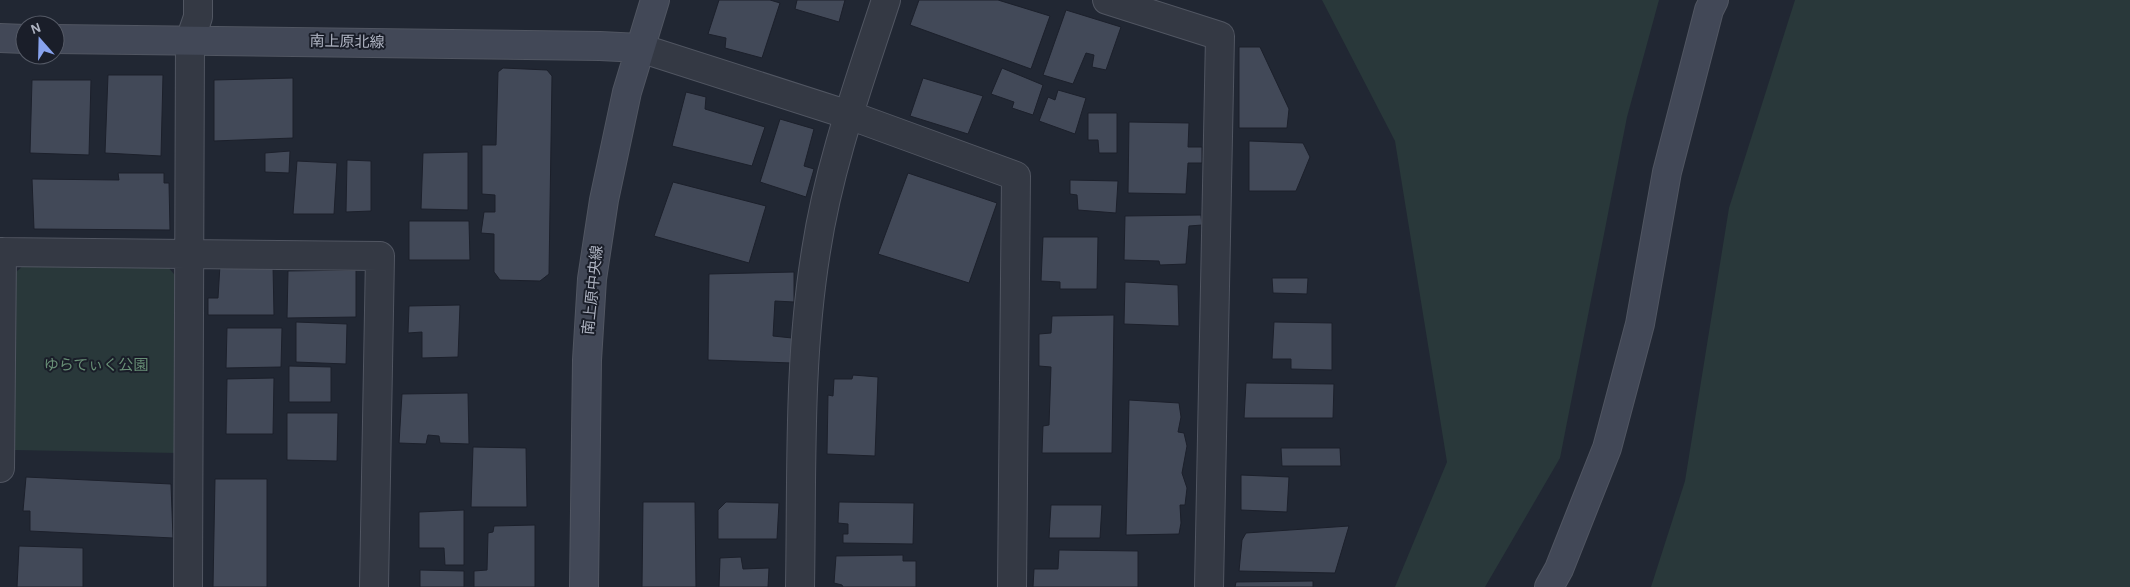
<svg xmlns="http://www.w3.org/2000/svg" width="2130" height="587" font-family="'Alegreya Sans','Noto Sans JP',sans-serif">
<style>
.green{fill:#29383a}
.building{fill:#424958;stroke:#1c202b}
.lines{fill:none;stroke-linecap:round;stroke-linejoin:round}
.street-casing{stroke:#515662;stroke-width:30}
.secondary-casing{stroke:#515662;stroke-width:30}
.street{stroke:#343944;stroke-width:28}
.secondary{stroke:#424857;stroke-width:28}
.labels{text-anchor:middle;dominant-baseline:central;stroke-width:4;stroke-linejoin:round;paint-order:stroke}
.street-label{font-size:15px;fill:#aeb3c1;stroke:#1a1e29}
.park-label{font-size:15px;fill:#688f76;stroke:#1a1e29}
</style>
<rect width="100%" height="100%" fill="#212733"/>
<!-- green -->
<path class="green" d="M 1322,0 L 1659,0 L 1627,117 L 1560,458 L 1485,587 L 1395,587 L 1447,462 L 1395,141 Z
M 1795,0 L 2130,0 L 2130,587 L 1651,587 L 1685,481 L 1729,208 Z
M 26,263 L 168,267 L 179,280 L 178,453 L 13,450 L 15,273 Z"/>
<!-- building -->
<path class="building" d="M 719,0 L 770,0 L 780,3 L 762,58 L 725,48 L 726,38 L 708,34 Z
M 797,0 L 845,0 L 839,22 L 795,9 Z
M 919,0 L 998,0 L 1050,16 L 1031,69 L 910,25 Z
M 1066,10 L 1121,27 L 1106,70 L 1092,67 L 1094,55 L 1086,53 L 1073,84 L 1043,75 Z
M 1239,47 L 1260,47 L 1289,109 L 1287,128 L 1239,128 Z
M 503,68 L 547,70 L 552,76 L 549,274 L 540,281 L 500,280 L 494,272 L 494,234 L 481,233 L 484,212 L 495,212 L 495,195 L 482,194 L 482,145 L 496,145 L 498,72 Z
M 1002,68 L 1043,85 L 1033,115 L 1012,108 L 1014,102 L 991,94 Z
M 108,75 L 163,75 L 161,156 L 105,153 Z
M 293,78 L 293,138 L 214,141 L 214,80 Z
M 923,78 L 983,96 L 968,134 L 910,116 Z
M 32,80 L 91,80 L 89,155 L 30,153 Z
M 1058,90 L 1086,98 L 1075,134 L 1039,121 L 1048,97 L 1055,100 Z
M 686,92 L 706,97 L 705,109 L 765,127 L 752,166 L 672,146 Z
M 1088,113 L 1117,113 L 1117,153 L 1099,153 L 1098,140 L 1088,140 Z
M 780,119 L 814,129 L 804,166 L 814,169 L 806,197 L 760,182 Z
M 1129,122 L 1189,123 L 1188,147 L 1202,147 L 1202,163 L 1188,163 L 1186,194 L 1128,193 Z
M 1249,141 L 1303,143 L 1310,157 L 1296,191 L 1249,191 Z
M 290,151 L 289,173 L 265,172 L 265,153 Z
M 468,152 L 468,210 L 421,209 L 423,153 Z
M 347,160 L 371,161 L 371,211 L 346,212 Z
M 297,161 L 337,163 L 334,214 L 293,214 Z
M 118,173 L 164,173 L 164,183 L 169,183 L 170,230 L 34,229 L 32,179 L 119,180 Z
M 908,173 L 997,203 L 969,283 L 878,254 Z
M 1070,180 L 1118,181 L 1116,213 L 1078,210 L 1077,195 L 1070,194 Z
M 673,182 L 766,206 L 749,263 L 654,236 Z
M 1201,215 L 1202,225 L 1189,226 L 1186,264 L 1160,265 L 1159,261 L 1124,260 L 1125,216 Z
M 409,221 L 469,221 L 470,260 L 409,260 Z
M 1043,237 L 1098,237 L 1097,289 L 1060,289 L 1060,282 L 1041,281 Z
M 220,265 L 273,266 L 274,315 L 208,315 L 208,298 L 218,298 Z
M 356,270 L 356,317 L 287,318 L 288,271 Z
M 794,272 L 794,302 L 775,301 L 773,336 L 792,338 L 792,363 L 708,360 L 709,274 Z
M 1272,278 L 1308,278 L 1307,294 L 1273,293 Z
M 1125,282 L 1178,285 L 1179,326 L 1124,324 Z
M 460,305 L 458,357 L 422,358 L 422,332 L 408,333 L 409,306 Z
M 1114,315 L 1112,453 L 1042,453 L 1043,426 L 1049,425 L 1051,367 L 1039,366 L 1039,334 L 1051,333 L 1052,316 Z
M 296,322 L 347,324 L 346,364 L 296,362 Z
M 1274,322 L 1332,323 L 1332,370 L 1291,369 L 1291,359 L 1272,359 Z
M 227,328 L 282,328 L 281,367 L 226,368 Z
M 289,366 L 331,367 L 331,402 L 289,402 Z
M 853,375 L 878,377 L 875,456 L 827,454 L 828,395 L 833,396 L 834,379 L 852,379 Z
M 274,378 L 273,434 L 226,434 L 227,379 Z
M 1246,383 L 1334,384 L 1333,418 L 1244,418 Z
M 468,393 L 469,444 L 440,443 L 439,436 L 428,435 L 426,444 L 399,443 L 402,394 Z
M 1129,400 L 1179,403 L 1181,417 L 1178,432 L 1184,433 L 1187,446 L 1182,473 L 1187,488 L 1185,505 L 1180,505 L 1181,523 L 1179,534 L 1126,535 Z
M 287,413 L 338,413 L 337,461 L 287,460 Z
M 473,447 L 526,448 L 527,507 L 471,507 Z
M 1281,448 L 1340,448 L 1341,466 L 1282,466 Z
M 1241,475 L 1289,477 L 1287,512 L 1241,510 Z
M 26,477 L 171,484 L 173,538 L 30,531 L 30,511 L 23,511 Z
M 215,479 L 267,479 L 267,587 L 213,587 Z
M 643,502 L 695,502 L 696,587 L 642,587 Z
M 726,502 L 779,503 L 777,539 L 718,539 L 718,510 Z
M 839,502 L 914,503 L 913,544 L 843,543 L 843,534 L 848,534 L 848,524 L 838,523 Z
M 1051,505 L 1102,505 L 1100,538 L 1049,538 Z
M 464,510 L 464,565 L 445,565 L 444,548 L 419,548 L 419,512 Z
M 535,525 L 535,587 L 474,587 L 474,571 L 487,570 L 488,533 L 493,532 L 494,526 Z
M 1349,526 L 1335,573 L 1239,571 L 1242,540 L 1246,533 Z
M 19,546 L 83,548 L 83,587 L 17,587 Z
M 1059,550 L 1138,551 L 1138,587 L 1033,587 L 1034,569 L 1058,569 Z
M 903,555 L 903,561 L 916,561 L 916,587 L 843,587 L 842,585 L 834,583 L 836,556 Z
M 741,557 L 743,569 L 769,568 L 768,587 L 719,587 L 720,558 Z
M 420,570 L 464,571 L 464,587 L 420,587 Z
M 1313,581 L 1313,587 L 1235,587 L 1236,582 Z"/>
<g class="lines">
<defs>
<path id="street" d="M 1107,0 L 1220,36 L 1209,587
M 640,48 L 849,115 L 1016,176 L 1012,587
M 0,252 L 380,256 L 374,587
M 0,468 L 2,252
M 188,587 L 190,40 L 198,17 L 198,0
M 800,587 C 802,475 798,362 816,251 C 829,165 859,83 886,0"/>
<path id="secondary" d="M 0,38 L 25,39
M 55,39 L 600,46 L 640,48
M 584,587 L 587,360 L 592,279 L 604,200 L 627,92 L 655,0
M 1549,587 L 1559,569 L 1607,448 L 1640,324 L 1667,172 L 1709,10 L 1714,0"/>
</defs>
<!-- street casing -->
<use href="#street" class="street-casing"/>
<!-- secondary casing -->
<use href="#secondary" class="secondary-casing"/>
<!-- street -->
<use href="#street" class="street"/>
<!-- secondary -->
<use href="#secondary" class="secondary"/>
</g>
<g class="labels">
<!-- street labels -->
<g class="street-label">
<text transform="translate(347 42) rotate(1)">南上原北線</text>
<text transform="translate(593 290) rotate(-84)">南上原中央線</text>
</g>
<!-- park labels -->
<g class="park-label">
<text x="96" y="365">ゆらてぃく公園</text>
</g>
</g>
<!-- north arrow -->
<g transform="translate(40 40) rotate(340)"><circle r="24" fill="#1a1e29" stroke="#555a66"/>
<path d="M0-4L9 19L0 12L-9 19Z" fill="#88a3ed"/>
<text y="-8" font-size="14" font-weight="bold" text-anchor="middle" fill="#aeb3c1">N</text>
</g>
</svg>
